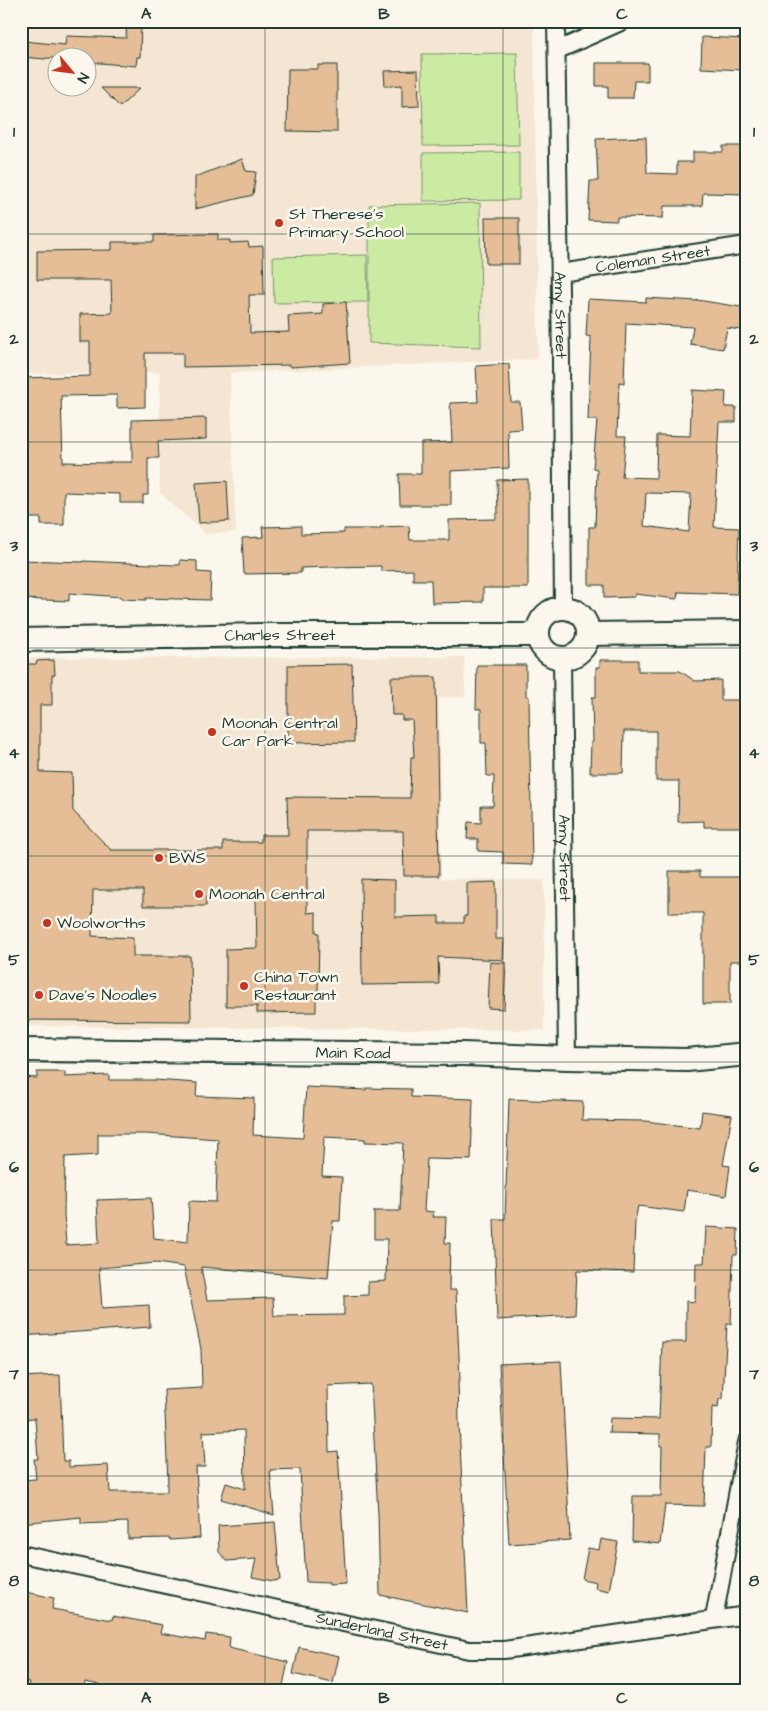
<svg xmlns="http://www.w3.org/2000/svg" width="768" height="1711" font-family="'Architects Daughter',sans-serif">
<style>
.built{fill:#f4e6d2;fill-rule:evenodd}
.garden{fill:#cceba2;stroke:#76946b}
.building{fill:#e5bd96;stroke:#1f3d34;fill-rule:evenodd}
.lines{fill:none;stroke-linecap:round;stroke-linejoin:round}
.street-casing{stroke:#1f3d34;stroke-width:20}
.secondary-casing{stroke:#1f3d34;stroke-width:26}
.street{stroke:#fbf7ec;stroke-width:16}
.secondary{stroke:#fbf7ec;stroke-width:22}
.grid{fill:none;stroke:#1f3d34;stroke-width:1;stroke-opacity:0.55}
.poi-dot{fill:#c8321e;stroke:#fbf7ec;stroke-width:2}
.labels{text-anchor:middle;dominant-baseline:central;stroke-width:5;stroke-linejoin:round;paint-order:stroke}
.poi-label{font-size:16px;fill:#1f3d34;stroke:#fbf7ec;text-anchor:start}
.street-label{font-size:16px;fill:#1f3d34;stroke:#fbf7ec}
.neatline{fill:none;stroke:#1f3d34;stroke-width:2}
.grid-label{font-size:16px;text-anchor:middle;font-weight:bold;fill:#1f3d34}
</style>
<rect width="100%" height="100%" fill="#fbf7ec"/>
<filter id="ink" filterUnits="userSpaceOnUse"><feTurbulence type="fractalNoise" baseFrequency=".02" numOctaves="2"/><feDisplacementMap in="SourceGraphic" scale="10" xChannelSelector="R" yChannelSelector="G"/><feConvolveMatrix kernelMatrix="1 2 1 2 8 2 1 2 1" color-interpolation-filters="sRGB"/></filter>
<g filter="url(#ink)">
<!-- built -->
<path class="built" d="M 21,21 L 513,21 L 534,23 L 538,359 L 230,373 L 236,532 L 206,534 L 160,493 L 160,372 L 21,374 ZM 58,58 L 88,58 L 88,88 L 58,88 Z
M 464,657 L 465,697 L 439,698 L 441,879 L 544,880 L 544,1030 L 21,1026 L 21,658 Z"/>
<!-- garden -->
<path class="garden" d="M 517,53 L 519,145 L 423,146 L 422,54 Z
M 519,152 L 519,200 L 423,201 L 423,153 Z
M 480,203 L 481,347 L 369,343 L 369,205 Z
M 367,255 L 368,302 L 274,303 L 273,257 Z"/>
<!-- building -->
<path class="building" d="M 127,21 L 141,21 L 140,57 L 137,57 L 136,66 L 88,62 L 88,58 L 46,58 L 45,59 L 22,57 L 23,41 L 65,45 L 66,36 L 126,38 Z
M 702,37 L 747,39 L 747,55 L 744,55 L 744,70 L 701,68 Z
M 596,63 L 648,63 L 648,81 L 634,81 L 633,98 L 608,98 L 608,86 L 596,86 Z
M 318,65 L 337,65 L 337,132 L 287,131 L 288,69 L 318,69 Z
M 418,70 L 419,106 L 402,107 L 402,85 L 385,86 L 384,71 Z
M 101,88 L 140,88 L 120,107 Z
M 646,137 L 647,173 L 677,174 L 677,162 L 693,162 L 693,152 L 723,152 L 723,146 L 747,146 L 747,194 L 703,193 L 702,206 L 664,206 L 663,218 L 617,217 L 617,221 L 588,220 L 590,181 L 598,181 L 596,139 Z
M 242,159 L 246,171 L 256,172 L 253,195 L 195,209 L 195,177 Z
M 485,218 L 519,218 L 519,264 L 486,264 Z
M 218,234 L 218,240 L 230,240 L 230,243 L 248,242 L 249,247 L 263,246 L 264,295 L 249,295 L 250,333 L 289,332 L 288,316 L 323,314 L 323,304 L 346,302 L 350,363 L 291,367 L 291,365 L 183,367 L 183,353 L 145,353 L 145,407 L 117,408 L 117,395 L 61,396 L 63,462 L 110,463 L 110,462 L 132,462 L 132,420 L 206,418 L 206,439 L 158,441 L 159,458 L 148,458 L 148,495 L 143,495 L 143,503 L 120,503 L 120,494 L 64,492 L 64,525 L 41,525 L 41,518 L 21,518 L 21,422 L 26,422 L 25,393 L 21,393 L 21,378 L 90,376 L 90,342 L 80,342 L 80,314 L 112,313 L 111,280 L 37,280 L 37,251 L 112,250 L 112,242 L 154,242 L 154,235 Z
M 646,298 L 697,301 L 697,300 L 747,308 L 747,331 L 727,328 L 723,349 L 690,344 L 693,327 L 626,323 L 624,383 L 619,382 L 617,436 L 626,436 L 622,477 L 656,478 L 657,435 L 690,436 L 692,390 L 726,392 L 725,407 L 736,407 L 736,422 L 719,422 L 714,527 L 739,528 L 737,594 L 678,592 L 677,599 L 635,594 L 635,597 L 604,598 L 604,585 L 589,585 L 589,527 L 595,527 L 597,469 L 593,468 L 597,420 L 588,420 L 591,337 L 586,336 L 588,299 L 646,302 ZM 646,493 L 691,494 L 689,532 L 644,526 Z
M 509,364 L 511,402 L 520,402 L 522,429 L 508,430 L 509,468 L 451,471 L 451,505 L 400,505 L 399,474 L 421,474 L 421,443 L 452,442 L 450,403 L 478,402 L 476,366 Z
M 528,479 L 528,588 L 483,588 L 483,602 L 432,603 L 431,580 L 413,580 L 413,570 L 381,571 L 381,566 L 330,567 L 301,568 L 301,573 L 244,574 L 242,538 L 263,537 L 262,527 L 301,526 L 301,534 L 344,533 L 344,529 L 380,529 L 380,527 L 409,526 L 410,540 L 449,540 L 449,520 L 496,519 L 496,514 L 498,514 L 497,480 Z
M 227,481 L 229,521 L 199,523 L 196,483 Z
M 21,560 L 83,562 L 83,561 L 175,565 L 180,565 L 180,560 L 197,561 L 197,572 L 211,573 L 210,600 L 146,598 L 146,600 L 122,599 L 122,597 L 69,593 L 69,601 L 21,599 Z
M 54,660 L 55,675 L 52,675 L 52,705 L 40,705 L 40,772 L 72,773 L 73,811 L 111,850 L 223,850 L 223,842 L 261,842 L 261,835 L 288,835 L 287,797 L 410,798 L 411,757 L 414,757 L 412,720 L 402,720 L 402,715 L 392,715 L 391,677 L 436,677 L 439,876 L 404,876 L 403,831 L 307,831 L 307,913 L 316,912 L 316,932 L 319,933 L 318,993 L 316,993 L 316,1012 L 257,1013 L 257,1006 L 226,1006 L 226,949 L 257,948 L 256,897 L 206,897 L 206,906 L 143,906 L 143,890 L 93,890 L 92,936 L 133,938 L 133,956 L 190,956 L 191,1021 L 21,1020 L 21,664 L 36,664 L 37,661 Z
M 600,660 L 638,660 L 638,671 L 680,671 L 695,681 L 721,680 L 721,700 L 744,700 L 744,787 L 747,787 L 747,827 L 704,827 L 704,821 L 678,822 L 679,781 L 656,781 L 656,731 L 624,731 L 623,773 L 590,773 L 591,742 L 593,742 L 592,697 L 596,697 L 596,667 L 600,667 Z
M 352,664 L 354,742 L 288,743 L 288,665 Z
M 477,665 L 526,665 L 526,696 L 529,697 L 532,865 L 503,864 L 503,852 L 478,851 L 478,839 L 467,839 L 468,822 L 481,823 L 481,806 L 493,806 L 494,776 L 487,776 L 486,743 L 481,743 L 481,709 L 476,709 Z
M 669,871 L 700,871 L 700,877 L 747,877 L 747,961 L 730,961 L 730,1004 L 703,1004 L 703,913 L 669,913 Z
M 361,879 L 395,880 L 395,917 L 439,916 L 439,923 L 464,923 L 464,916 L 467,916 L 467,883 L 496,882 L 496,939 L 504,939 L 503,960 L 438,957 L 439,984 L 362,985 Z
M 490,962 L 506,963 L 504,1009 L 488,1008 Z
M 37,1072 L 65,1072 L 65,1077 L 109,1075 L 109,1080 L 155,1080 L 197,1083 L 196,1096 L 254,1098 L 253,1135 L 303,1138 L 306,1087 L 366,1090 L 366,1088 L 411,1089 L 411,1097 L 473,1099 L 471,1160 L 427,1159 L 424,1211 L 434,1212 L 433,1217 L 446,1217 L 445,1243 L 450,1243 L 449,1290 L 456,1290 L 460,1380 L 458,1380 L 459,1423 L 468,1613 L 380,1595 L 378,1514 L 371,1384 L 328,1386 L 329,1452 L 338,1451 L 346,1584 L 329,1585 L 329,1583 L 306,1582 L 300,1469 L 270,1470 L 274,1515 L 221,1499 L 226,1483 L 245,1489 L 244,1430 L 203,1432 L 205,1467 L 196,1467 L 200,1538 L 170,1540 L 170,1538 L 128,1539 L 128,1522 L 81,1524 L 81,1517 L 21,1523 L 21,1480 L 36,1479 L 34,1459 L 38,1459 L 35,1418 L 21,1419 L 21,1377 L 60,1375 L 63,1461 L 69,1461 L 69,1467 L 108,1465 L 110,1492 L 167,1492 L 167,1483 L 168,1483 L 164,1390 L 202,1388 L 201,1349 L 184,1267 L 156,1263 L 99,1268 L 102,1308 L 149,1305 L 150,1327 L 21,1336 L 21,1077 L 37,1078 ZM 98,1134 L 146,1134 L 218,1139 L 216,1202 L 189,1201 L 188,1242 L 154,1238 L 151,1198 L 97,1200 L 99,1243 L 66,1245 L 64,1214 L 65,1157 L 98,1155 ZM 324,1137 L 365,1139 L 365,1142 L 403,1143 L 400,1211 L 374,1211 L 374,1239 L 387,1239 L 386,1281 L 368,1282 L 368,1295 L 344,1296 L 344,1315 L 274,1316 L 273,1298 L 207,1300 L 201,1267 L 328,1278 L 333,1221 L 340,1221 L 342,1177 L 322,1176 Z
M 509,1099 L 583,1102 L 582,1120 L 645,1121 L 700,1128 L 702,1111 L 732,1115 L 723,1165 L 730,1166 L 726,1196 L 687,1190 L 684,1212 L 638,1206 L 635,1221 L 633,1272 L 577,1270 L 575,1315 L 497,1320 L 494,1219 L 505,1219 Z
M 706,1227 L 738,1229 L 737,1255 L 733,1255 L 731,1324 L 727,1324 L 723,1399 L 719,1399 L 718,1408 L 712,1407 L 711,1447 L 706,1447 L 704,1506 L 665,1505 L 660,1544 L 632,1541 L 633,1496 L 661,1496 L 662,1446 L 660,1446 L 660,1434 L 609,1433 L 610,1418 L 659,1419 L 662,1342 L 686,1342 L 686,1301 L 695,1302 L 696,1263 L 704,1263 Z
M 561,1361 L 570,1540 L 509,1544 L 499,1364 Z
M 275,1522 L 280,1580 L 273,1581 L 252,1577 L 256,1559 L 227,1561 L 219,1552 L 218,1526 Z
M 601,1539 L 618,1542 L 609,1591 L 595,1588 L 596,1582 L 582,1579 L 588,1548 L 599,1550 Z
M 21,1591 L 54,1598 L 52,1609 L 112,1620 L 113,1616 L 162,1625 L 160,1633 L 205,1641 L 206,1634 L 230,1637 L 229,1648 L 288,1662 L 282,1690 L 124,1690 L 85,1682 L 84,1690 L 27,1690 L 29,1682 L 21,1680 Z
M 299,1647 L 339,1656 L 333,1683 L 293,1674 Z"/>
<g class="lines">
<defs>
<g id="street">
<path id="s1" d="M 556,21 L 561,360 L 563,608"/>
<path d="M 558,50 L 623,21"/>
<path id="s2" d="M 560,273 L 747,245"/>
<path id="s3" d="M 562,658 L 567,1058"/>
<path id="s4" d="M 21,1554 L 469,1650 L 504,1650 L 747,1615"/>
<path d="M 714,1618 L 747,1442"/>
</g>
<g id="secondary">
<circle cx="563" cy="633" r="25"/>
<path d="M 588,634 L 747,632"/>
<path id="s5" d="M 21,640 L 260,635 L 538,635"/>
<path id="s6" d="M 21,1050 L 463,1054 L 567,1058 L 687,1060 L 747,1054"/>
</g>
</defs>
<!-- street casing -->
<use href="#street" class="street-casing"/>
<!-- secondary casing -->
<use href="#secondary" class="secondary-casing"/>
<!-- street -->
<use href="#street" class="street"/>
<!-- secondary -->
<use href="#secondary" class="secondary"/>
</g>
</g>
<!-- grid -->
<path class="grid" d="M 265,21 L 265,1690M 503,21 L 503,1690M 21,234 L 747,234M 21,442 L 747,442M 21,648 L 747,648M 21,856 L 747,856M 21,1062 L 747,1062M 21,1270 L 747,1270M 21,1476 L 747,1476"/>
<!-- markers -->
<g class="poi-dot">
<circle cx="279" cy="223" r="5"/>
<circle cx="212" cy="732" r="5"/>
<circle cx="159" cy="858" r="5"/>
<circle cx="199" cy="894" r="5"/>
<circle cx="47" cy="923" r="5"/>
<circle cx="244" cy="986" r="5"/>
<circle cx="39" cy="995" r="5"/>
</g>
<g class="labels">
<!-- poi labels -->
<g class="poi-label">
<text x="289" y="214">St Therese's<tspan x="289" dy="18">Primary School</tspan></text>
<text x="222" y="723">Moonah Central<tspan x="222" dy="18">Car Park</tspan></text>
<text x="169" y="858">BWS</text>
<text x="209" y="894">Moonah Central</text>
<text x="57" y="923">Woolworths</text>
<text x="254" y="977">China Town<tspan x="254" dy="18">Restaurant</tspan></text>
<text x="49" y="995">Dave's Noodles</text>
</g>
<!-- street labels -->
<g class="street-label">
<text stroke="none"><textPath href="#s2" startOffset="94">Coleman Street</textPath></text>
<text stroke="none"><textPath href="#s1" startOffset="294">Amy Street</textPath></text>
<text stroke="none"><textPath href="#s5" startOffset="259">Charles Street</textPath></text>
<text stroke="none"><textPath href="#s3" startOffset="200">Amy Street</textPath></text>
<text stroke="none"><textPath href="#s6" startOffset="332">Main Road</textPath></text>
<text stroke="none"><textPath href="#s4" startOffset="369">Sunderland Street</textPath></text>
</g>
</g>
<!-- margin -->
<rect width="768" height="1711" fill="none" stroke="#fbf7ec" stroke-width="55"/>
<!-- north arrow -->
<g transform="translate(72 72) rotate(119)"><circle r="24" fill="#fbf7ec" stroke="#a3ada2"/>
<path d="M0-4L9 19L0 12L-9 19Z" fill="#c8321e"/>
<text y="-8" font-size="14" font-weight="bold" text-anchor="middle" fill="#1f3d34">N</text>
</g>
<rect x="28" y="28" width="712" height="1656" class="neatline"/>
<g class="grid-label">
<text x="146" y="19">A</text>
<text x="384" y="19">B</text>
<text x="622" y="19">C</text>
<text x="14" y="137">1</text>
<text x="754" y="137">1</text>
<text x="14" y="344">2</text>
<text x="754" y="344">2</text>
<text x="14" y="551">3</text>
<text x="754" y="551">3</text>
<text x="14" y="758">4</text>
<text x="754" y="758">4</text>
<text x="14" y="965">5</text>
<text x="754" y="965">5</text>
<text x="14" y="1172">6</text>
<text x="754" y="1172">6</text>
<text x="14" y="1379">7</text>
<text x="754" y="1379">7</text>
<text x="14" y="1586">8</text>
<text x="754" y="1586">8</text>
<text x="146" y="1703">A</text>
<text x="384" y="1703">B</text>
<text x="622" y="1703">C</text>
</g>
</svg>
